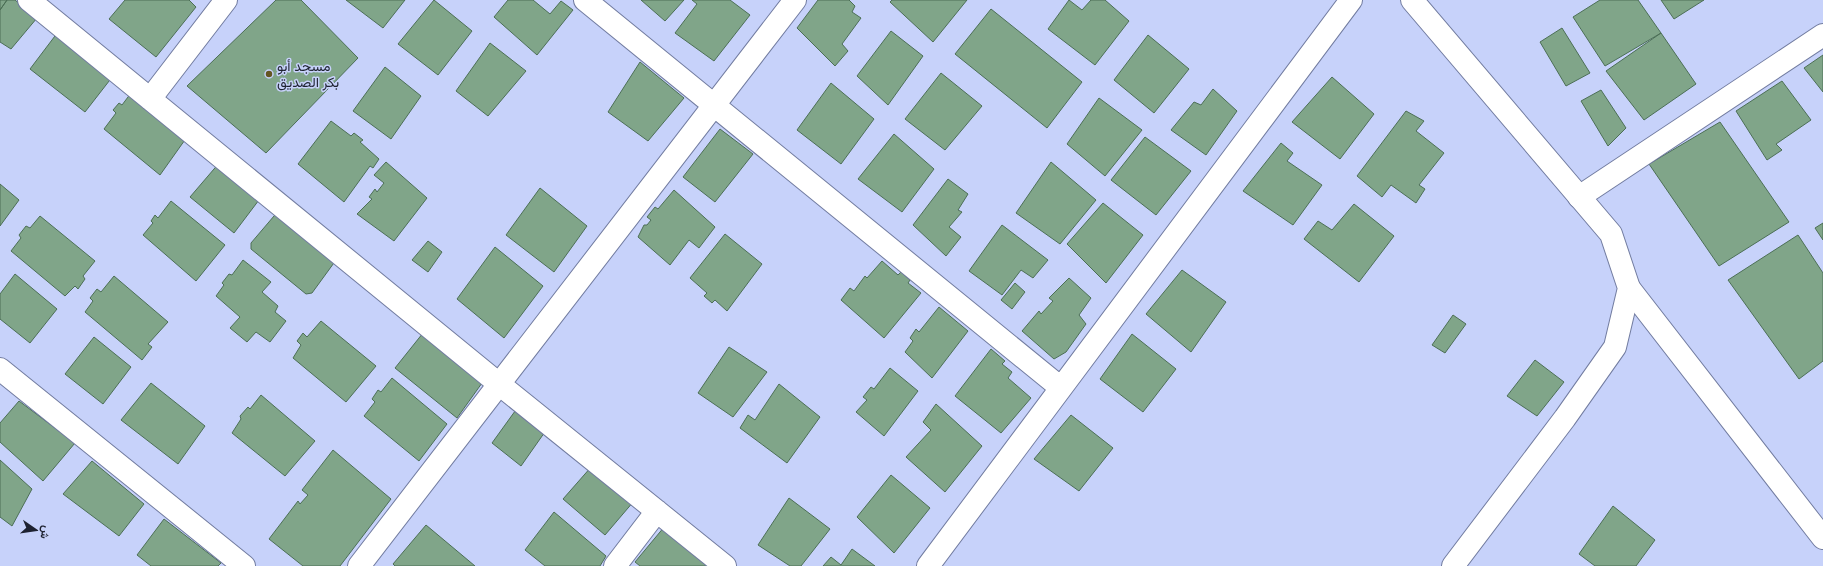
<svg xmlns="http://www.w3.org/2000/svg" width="1823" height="566" font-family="'Space Grotesk',Vazirmatn,sans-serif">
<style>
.building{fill:#80a589;stroke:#4c6f56}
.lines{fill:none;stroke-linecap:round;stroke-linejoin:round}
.minor-casing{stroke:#727ca0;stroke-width:24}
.tertiary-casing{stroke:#727ca0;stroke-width:24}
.minor{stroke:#fff;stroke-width:22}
.tertiary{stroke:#fff;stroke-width:22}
.poi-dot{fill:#645522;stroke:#c7d2fa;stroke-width:1.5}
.labels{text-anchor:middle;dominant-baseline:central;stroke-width:3;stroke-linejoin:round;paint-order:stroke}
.poi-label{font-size:14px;fill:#1e2231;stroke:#c7d2fa;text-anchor:start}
</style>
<rect width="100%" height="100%" fill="#c7d2fa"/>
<!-- building -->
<path class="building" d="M 0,0 L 7,0 L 0,10 Z
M 7,0 L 15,0 L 37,18 L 11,49 L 0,42 L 0,10 Z
M 125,0 L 189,0 L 196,7 L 156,57 L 109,19 Z
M 276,0 L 301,0 L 358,58 L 266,153 L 187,86 Z
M 346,0 L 405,0 L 383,28 Z
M 434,0 L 472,31 L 438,75 L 398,44 Z
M 508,0 L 533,0 L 550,14 L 561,1 L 573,10 L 537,55 L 494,17 Z
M 641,0 L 684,0 L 665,21 Z
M 692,0 L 730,0 L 750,15 L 714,61 L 675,33 L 697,4 Z
M 818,0 L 849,0 L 855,6 L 852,12 L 861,18 L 842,44 L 848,51 L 835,66 L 797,28 Z
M 892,0 L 967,0 L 933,42 L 890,2 Z
M 1069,0 L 1082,10 L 1091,0 L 1105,0 L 1129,21 L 1095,65 L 1048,29 Z
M 1600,0 L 1638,0 L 1661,33 L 1605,66 L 1573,17 Z
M 1661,0 L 1704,0 L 1674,19 Z
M 991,9 L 1082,82 L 1047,128 L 955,54 Z
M 1562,28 L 1590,73 L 1566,86 L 1540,42 Z
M 891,31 L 923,56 L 888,105 L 857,76 Z
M 58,32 L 113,76 L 85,112 L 30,69 Z
M 1661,33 L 1696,84 L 1644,120 L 1606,71 Z
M 1148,35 L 1189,69 L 1154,113 L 1114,80 Z
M 490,43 L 526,71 L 488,116 L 456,91 Z
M 1823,55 L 1823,92 L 1804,68 Z
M 640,62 L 684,98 L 648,141 L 608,112 Z
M 385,67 L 421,96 L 391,139 L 353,111 Z
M 941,73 L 982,106 L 945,150 L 905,119 Z
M 1332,77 L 1374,114 L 1340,159 L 1292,122 Z
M 1782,81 L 1811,120 L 1776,144 L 1782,150 L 1767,160 L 1736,111 Z
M 831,83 L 874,119 L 841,164 L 797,130 Z
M 1213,89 L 1237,111 L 1206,155 L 1171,130 L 1194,102 L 1201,105 Z
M 1601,90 L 1626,128 L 1608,146 L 1581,101 Z
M 131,93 L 187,137 L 160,175 L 104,129 L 116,113 L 113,110 L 119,103 L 122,105 Z
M 1099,98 L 1142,130 L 1105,176 L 1067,144 Z
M 1406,111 L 1424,121 L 1416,131 L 1444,153 L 1419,185 L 1425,189 L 1416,203 L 1391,185 L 1382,197 L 1357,176 Z
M 331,121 L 351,136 L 354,133 L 363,140 L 360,142 L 379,159 L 373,168 L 370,166 L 344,202 L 298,164 Z
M 1720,122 L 1789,222 L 1719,266 L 1649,164 Z
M 720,129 L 753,154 L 715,202 L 683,177 Z
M 894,134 L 934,169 L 902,212 L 858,179 Z
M 1145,137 L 1191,171 L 1156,215 L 1111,180 Z
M 1281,143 L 1293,153 L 1287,161 L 1322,185 L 1293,225 L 1243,191 Z
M 220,162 L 262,196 L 234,233 L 190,197 Z
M 386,162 L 427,198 L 394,241 L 357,214 L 372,199 L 369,197 L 375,189 L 377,192 L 384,183 L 374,175 Z
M 1051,162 L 1096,200 L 1060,244 L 1016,213 Z
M 948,179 L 968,194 L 958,210 L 962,212 L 949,227 L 961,237 L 946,256 L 913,225 Z
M 0,184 L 19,200 L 0,226 Z
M 540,188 L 587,226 L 554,272 L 506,235 Z
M 674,190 L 715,227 L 699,248 L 689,240 L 670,265 L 638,237 L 644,225 L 647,225 L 651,220 L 647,217 L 655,207 L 658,209 Z
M 171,201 L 225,245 L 196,281 L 143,235 L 153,223 L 151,221 L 155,215 L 158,218 Z
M 1103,203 L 1143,235 L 1106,283 L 1067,244 Z
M 1354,204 L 1394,236 L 1359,282 L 1304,239 L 1318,221 L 1332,230 Z
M 280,209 L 339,256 L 312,293 L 306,294 L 251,249 L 251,243 Z
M 40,216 L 95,261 L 83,276 L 85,279 L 78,289 L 75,286 L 65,296 L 11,251 L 21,238 L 19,235 L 26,226 L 30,228 Z
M 1823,223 L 1823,240 L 1815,228 Z
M 1002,225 L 1048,260 L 1033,278 L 1021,270 L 1002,295 L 969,271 Z
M 725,234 L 762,264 L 727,311 L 715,300 L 712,303 L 704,296 L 707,293 L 690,278 Z
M 1798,235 L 1823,273 L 1823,361 L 1799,379 L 1728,280 Z
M 428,241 L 442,252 L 428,272 L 412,260 Z
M 495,247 L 543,286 L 504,338 L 457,299 Z
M 243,260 L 271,282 L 262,292 L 278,306 L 275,312 L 286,321 L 270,342 L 256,332 L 247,342 L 230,328 L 240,317 L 216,296 L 224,285 L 222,283 L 229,274 L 232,275 Z
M 882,261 L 898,275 L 901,272 L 910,280 L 908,283 L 921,293 L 884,338 L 841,300 L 850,288 L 854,291 L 865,276 L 867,278 Z
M 1182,270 L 1226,302 L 1191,352 L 1146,314 Z
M 15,274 L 57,309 L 30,343 L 0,319 L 0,294 Z
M 114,276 L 168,322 L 148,344 L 152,347 L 142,360 L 85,312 L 93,301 L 90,298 L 97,289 L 101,292 Z
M 1069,278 L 1091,298 L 1079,315 L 1086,324 L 1066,352 L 1054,359 L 1022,331 L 1039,311 L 1041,314 L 1053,301 L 1049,298 Z
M 1015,283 L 1025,292 L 1012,309 L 1001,300 Z
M 939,307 L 968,331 L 932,378 L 905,352 L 913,341 L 910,338 L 916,329 L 919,332 Z
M 1453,315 L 1466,324 L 1445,353 L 1432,345 Z
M 321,321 L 376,366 L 346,402 L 293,358 L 301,345 L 297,341 L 303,333 L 307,337 Z
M 427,328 L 487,376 L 457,418 L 395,368 Z
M 1132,334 L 1176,369 L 1143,412 L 1100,379 Z
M 94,337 L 131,367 L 103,404 L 65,374 Z
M 729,347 L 767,372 L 733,417 L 698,393 Z
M 991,349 L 1005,361 L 1002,364 L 1012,372 L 1008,378 L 1031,398 L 1001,433 L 955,396 Z
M 1535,360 L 1564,382 L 1537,416 L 1507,396 Z
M 890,368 L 918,391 L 884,436 L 856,412 L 867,400 L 863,397 L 871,387 L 874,389 Z
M 392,378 L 447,424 L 419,461 L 364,416 L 375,402 L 372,399 L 378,390 L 381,392 Z
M 151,383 L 205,426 L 178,464 L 121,420 Z
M 779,384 L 820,417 L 787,463 L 740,428 L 748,415 L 755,420 Z
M 261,395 L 315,441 L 285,476 L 232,433 L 241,419 L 240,416 L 248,407 L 250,409 Z
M 19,401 L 75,443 L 43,481 L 0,442 L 0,423 Z
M 936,404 L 982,446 L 945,492 L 906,457 L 931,430 L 923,422 Z
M 518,407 L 547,429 L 521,466 L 492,443 Z
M 1071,415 L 1113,448 L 1079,491 L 1034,459 Z
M 333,450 L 391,499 L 340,566 L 303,566 L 269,539 L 298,501 L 300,504 L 308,495 L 302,490 Z
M 0,460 L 32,489 L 12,526 L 0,517 Z
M 92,461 L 144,504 L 119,536 L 63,494 Z
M 592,466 L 634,501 L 605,535 L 563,499 Z
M 891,475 L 930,508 L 894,553 L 857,517 Z
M 789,498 L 830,529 L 801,566 L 790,566 L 758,545 Z
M 1613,506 L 1655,540 L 1636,566 L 1595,566 L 1579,554 Z
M 554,512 L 606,556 L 600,566 L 545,566 L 525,550 Z
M 164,519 L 221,563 L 218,566 L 151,566 L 137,555 Z
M 426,525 L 475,566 L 395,566 L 393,564 Z
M 665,526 L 714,566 L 640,566 L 635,562 Z
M 852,549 L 875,566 L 823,566 L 831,557 L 841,565 Z"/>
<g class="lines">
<defs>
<path id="minor" d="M 29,0 L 499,384 L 725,566
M 585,0 L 1061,388
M 150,99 L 226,0
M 1579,197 L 1823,35
M 1629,288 L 1823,538
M 0,369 L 244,566
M 359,566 L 795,0
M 615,566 L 657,511
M 928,566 L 1351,0"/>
<path id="tertiary" d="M 1412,0 L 1611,234 L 1629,288 L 1615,347 L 1565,418 L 1453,566"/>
</defs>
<!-- minor casing -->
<use href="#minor" class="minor-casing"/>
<!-- tertiary casing -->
<use href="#tertiary" class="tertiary-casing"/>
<!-- minor -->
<use href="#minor" class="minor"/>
<!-- tertiary -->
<use href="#tertiary" class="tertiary"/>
</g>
<!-- markers -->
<circle class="poi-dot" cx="269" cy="74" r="4"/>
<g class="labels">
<!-- poi labels -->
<g class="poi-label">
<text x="277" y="66">مسجد أبو<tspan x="277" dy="16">بكر الصديق</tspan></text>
</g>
</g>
<!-- north arrow -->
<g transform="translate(36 530) rotate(103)" stroke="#c7d2fa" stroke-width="3" paint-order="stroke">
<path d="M0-3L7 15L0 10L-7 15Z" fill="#1e2231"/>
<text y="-6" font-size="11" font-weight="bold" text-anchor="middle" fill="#1e2231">ش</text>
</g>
</svg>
